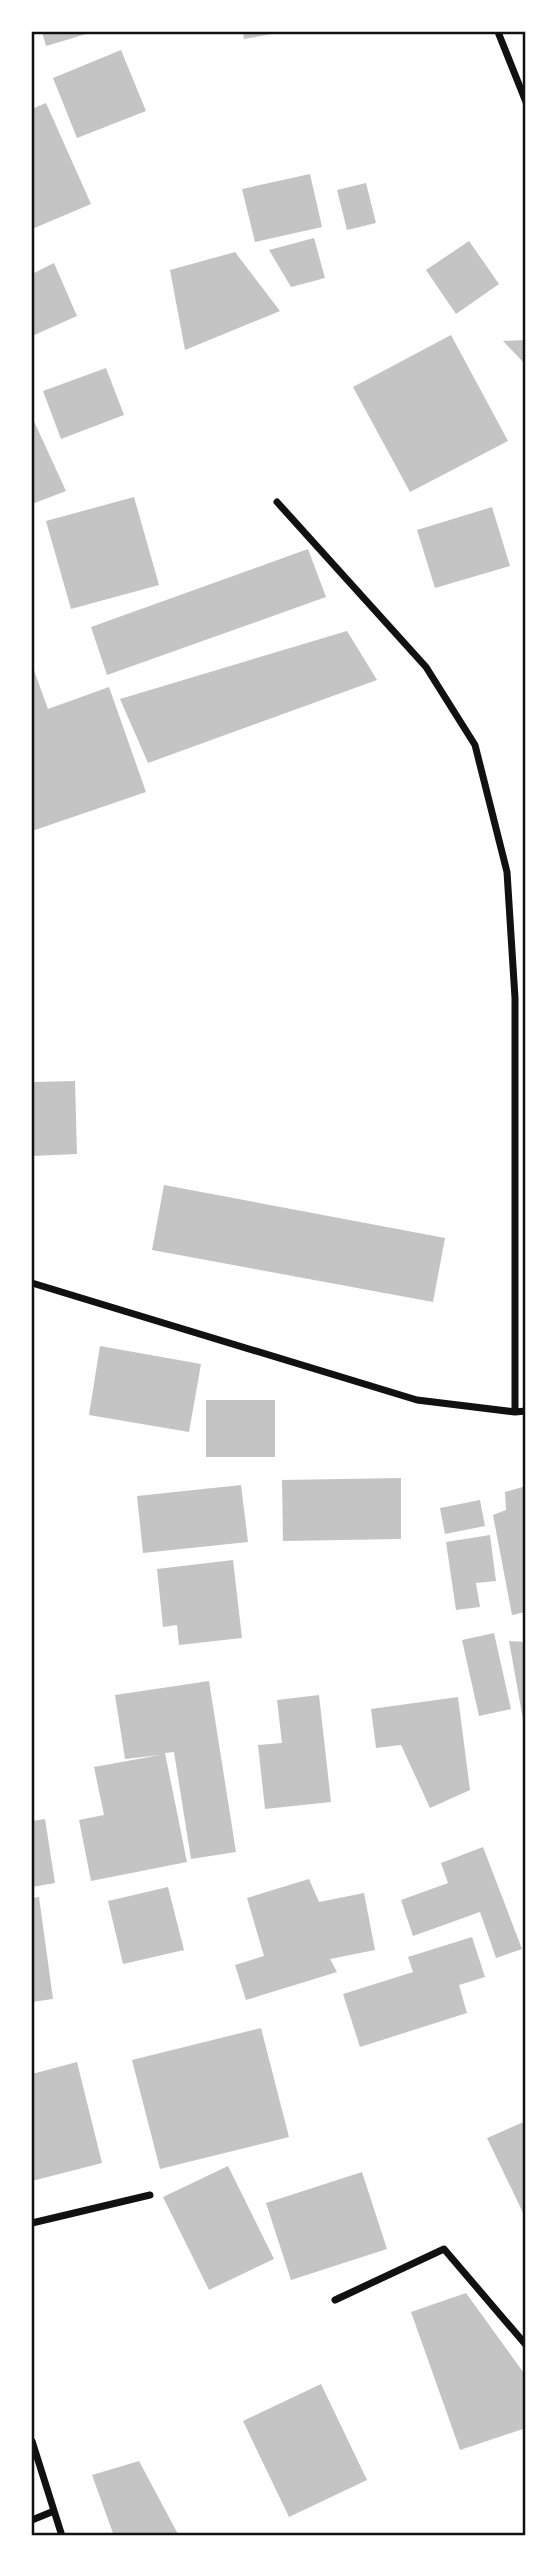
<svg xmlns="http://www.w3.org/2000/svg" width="557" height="2567" font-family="Bitter,serif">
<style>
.building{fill:#c4c4c4}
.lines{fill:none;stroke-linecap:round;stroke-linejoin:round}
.minor{stroke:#111;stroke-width:7}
.neatline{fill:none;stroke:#111;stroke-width:2.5}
</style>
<rect width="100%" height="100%" fill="#fff"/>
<!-- building -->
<path class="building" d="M 42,32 L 93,32 L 46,46 Z
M 243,32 L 278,32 L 278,33 L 244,39 Z
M 121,50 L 146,111 L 77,138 L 53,78 Z
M 46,103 L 91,204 L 32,229 L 32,109 Z
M 310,174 L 322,227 L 255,242 L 242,189 Z
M 366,183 L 376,223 L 347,230 L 337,190 Z
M 314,238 L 325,278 L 291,287 L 269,250 Z
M 469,241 L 499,284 L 456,314 L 426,270 Z
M 235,252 L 280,311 L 185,350 L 170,270 Z
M 54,263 L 77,316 L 32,336 L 32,274 Z
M 451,335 L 508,441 L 410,492 L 353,387 Z
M 526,340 L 526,365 L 503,341 Z
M 106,368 L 124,415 L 61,439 L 43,391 Z
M 32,417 L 66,491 L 32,504 Z
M 134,497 L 159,585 L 71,609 L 46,521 Z
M 492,507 L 510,566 L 435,588 L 417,530 Z
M 308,549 L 326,597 L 107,675 L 91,627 Z
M 347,631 L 377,680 L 148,763 L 120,699 Z
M 32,665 L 48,709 L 109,687 L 146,792 L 32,831 Z
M 75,1081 L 77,1154 L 32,1156 L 32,1082 Z
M 164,1185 L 445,1238 L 433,1302 L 152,1250 Z
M 100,1346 L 201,1364 L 189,1432 L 89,1415 Z
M 206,1400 L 275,1400 L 275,1457 L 206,1457 Z
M 401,1478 L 401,1539 L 283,1541 L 282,1480 Z
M 241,1485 L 248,1542 L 143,1553 L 137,1496 Z
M 526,1486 L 526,1612 L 512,1615 L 493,1515 L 506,1510 L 505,1492 Z
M 480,1500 L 485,1526 L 445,1534 L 440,1508 Z
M 490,1535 L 496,1581 L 476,1583 L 480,1607 L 456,1610 L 446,1542 Z
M 233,1560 L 242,1638 L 179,1645 L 177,1625 L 163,1627 L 157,1569 Z
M 494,1633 L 511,1709 L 479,1716 L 462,1640 Z
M 509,1641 L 526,1642 L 526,1725 L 524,1725 Z
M 209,1681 L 236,1852 L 191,1859 L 174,1752 L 165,1753 L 187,1862 L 91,1881 L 79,1820 L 104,1815 L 94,1767 L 160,1755 L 125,1759 L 115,1695 Z
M 319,1695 L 331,1802 L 265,1809 L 258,1745 L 282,1743 L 277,1700 Z
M 458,1697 L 470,1790 L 430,1808 L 401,1745 L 376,1748 L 371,1709 Z
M 45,1819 L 55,1883 L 32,1887 L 32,1821 Z
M 483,1847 L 522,1949 L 496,1958 L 480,1912 L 413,1936 L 401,1900 L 448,1883 L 441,1863 Z
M 309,1879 L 319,1902 L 364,1893 L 375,1950 L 330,1959 L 337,1972 L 246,2000 L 235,1965 L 264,1956 L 247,1898 Z
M 168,1887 L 184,1950 L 123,1964 L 108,1901 Z
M 39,1897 L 53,1999 L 32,2002 L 32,1898 Z
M 472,1937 L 485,1977 L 459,1985 L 467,2013 L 360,2047 L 343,1994 L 413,1972 L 408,1957 Z
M 261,2028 L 289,2137 L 160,2169 L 132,2060 Z
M 77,2062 L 102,2163 L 32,2181 L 32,2074 Z
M 526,2121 L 526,2219 L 487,2138 Z
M 228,2166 L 274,2259 L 209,2290 L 163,2197 Z
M 362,2172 L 387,2249 L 291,2280 L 266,2203 Z
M 466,2293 L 526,2376 L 526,2428 L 460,2450 L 411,2312 Z
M 321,2384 L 367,2480 L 289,2517 L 243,2421 Z
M 139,2461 L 179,2536 L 114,2536 L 92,2475 Z"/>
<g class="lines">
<!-- minor -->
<path class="minor" d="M 498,32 L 526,102
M 277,502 L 426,667 L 475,745 L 507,872 L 515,998 L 515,1412
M 32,1283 L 417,1400 L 515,1412 L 526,1411
M 32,2223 L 150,2195
M 335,2300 L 444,2249 L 526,2345
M 32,2441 L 62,2536
M 32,2520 L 54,2511"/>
</g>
<!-- border -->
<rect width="557" height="2567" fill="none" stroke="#ffffff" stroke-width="66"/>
<rect x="33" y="33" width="491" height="2501" class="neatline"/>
</svg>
